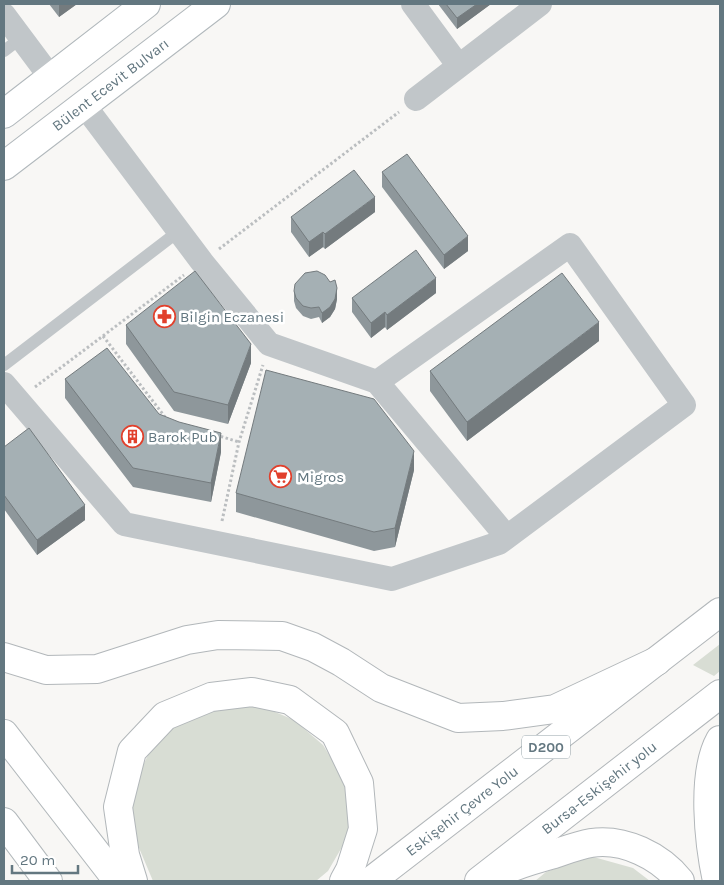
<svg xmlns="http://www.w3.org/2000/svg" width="724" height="885" font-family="Karla,sans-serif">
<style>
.green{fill:#d8ddd4}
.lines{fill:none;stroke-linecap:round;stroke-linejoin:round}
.secondary-casing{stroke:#b1b8bc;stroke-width:30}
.primary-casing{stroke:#b2b8bb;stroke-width:30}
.trunk-casing{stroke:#b2b7ba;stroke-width:30}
.path{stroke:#bbbec0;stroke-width:3;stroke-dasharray:2.5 2.5;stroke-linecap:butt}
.service{stroke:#c1c6c9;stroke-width:12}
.minor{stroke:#c1c6c9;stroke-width:24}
.secondary{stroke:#fff;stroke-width:28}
.primary{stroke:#fff;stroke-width:28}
.trunk{stroke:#fff;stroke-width:28}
.wall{fill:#8e979b}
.shaded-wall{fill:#747b7e}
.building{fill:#a5b0b4;stroke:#747b7e}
.labels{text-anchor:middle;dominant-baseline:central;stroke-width:5;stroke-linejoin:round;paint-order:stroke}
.shield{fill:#fff;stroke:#92a0a6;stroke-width:1}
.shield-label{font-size:14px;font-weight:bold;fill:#637780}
.street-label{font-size:15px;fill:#637780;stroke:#fff}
.poi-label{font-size:15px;fill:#637780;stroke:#fff;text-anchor:start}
</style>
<rect width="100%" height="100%" fill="#f8f7f5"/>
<!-- green -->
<path class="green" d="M 720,644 L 720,671 L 714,676 L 693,665 Z
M 261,706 L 294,720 L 323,745 L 348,786 L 349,835 L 328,871 L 316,881 L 153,881 L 134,836 L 130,808 L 133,786 L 149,753 L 173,725 L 211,707 Z
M 590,856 L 633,868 L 650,881 L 535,881 L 546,872 Z"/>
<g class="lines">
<defs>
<g id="secondary">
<path d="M 4,114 L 146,4"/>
<path id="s1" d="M 4,166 L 216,4"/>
</g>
<path id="primary" d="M 4,734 L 118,881
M 4,822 L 48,881"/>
<g id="trunk">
<path d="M 4,657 L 46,670 L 97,669 L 187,640 L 218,635 L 282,636 L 313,647 L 341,662 L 381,688 L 458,718 L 503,716 L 555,709 L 657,661"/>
<path d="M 506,870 C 521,863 537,859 554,854 C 566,850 579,845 591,843 C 624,838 660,856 680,881"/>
<path d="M 133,881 L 125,855 L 118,807 L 132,751 L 165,716 L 211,697 L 252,692 L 290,700 L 335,733 L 359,783 L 363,829 L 350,870 L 344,881"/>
<path id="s2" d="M 371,881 L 720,612"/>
<path id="s3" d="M 479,881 L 720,694"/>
<path d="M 717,881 C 709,844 701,774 720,740"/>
</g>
</defs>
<!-- secondary casing -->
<use href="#secondary" class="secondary-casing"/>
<!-- primary casing -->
<use href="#primary" class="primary-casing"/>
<!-- trunk casing -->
<use href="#trunk" class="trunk-casing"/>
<!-- path -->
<path class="path" d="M 219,249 L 399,112
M 103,336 L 165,417
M 35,387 L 184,275
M 216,435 L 239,442
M 222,521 L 239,442 L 263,365"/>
<!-- service -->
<path class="service" d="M 4,51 L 21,38
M 4,365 L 179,231"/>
<!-- minor -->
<path class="minor" d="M 413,4 L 458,65
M 4,15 L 51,78
M 416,99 L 540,4
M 377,382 L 507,537
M 4,384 L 124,524 L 392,579 L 499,543 L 684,405 L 570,245 L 377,382 L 269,344 L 202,262 L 84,105"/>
<!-- secondary -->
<use href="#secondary" class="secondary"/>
<!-- primary -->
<use href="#primary" class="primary"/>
<!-- trunk -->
<use href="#trunk" class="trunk"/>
</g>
<!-- wall -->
<path class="wall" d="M 49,4 L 77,4 L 59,17 Z
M 438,4 L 491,4 L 457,29 Z
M 382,172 L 468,251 L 444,269 L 382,187 Z
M 375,212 L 325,249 L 323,247 L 309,257 L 291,232 L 291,217 Z
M 294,291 L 337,299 L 335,309 L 330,317 L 322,323 L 319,317 L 311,319 L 303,316 L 296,308 L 294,301 Z
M 436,293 L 387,330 L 385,327 L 371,338 L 352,312 L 352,298 Z
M 126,325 L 251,363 L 228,424 L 174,411 L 126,344 Z
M 599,341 L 467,441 L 430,391 L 430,371 Z
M 65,379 L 159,414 L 221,452 L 211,502 L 133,487 L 65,398 Z
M 4,447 L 85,520 L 37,555 L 4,509 Z
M 414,470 L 395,547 L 374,551 L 236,512 L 236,493 Z"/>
<!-- shaded-wall -->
<path class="shaded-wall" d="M 59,4 L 77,4 L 59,17 Z
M 477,4 L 491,4 L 457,29 L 457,18 Z
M 375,197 L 375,212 L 325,249 L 325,234 Z
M 323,232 L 323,247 L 309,257 L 309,242 Z
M 468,236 L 468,251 L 444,269 L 444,255 Z
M 436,278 L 436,293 L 387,330 L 387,315 Z
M 337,288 L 337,299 L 335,309 L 330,317 L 322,323 L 322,313 Z
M 385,312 L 385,327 L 371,338 L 371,323 Z
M 599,322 L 599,341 L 467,441 L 467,422 Z
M 251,344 L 251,363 L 228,424 L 228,405 Z
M 221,433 L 221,452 L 211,502 L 211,483 Z
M 414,451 L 414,470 L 395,547 L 395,528 Z
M 85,505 L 85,520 L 37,555 L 37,540 Z"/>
<!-- building -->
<path class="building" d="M 446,4 L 477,4 L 457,18 Z
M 407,154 L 468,236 L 444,255 L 382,172 Z
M 354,170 L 375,197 L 325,234 L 323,232 L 309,242 L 291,217 Z
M 416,250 L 436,278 L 387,315 L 385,312 L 371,323 L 352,298 Z
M 195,271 L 251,344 L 228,405 L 174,392 L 126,325 Z
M 317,271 L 325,275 L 330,282 L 335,280 L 337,288 L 335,299 L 330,307 L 322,313 L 319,307 L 311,308 L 303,306 L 296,298 L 294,291 L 295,284 L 305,273 Z
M 562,273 L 599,322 L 467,422 L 430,371 Z
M 107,348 L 159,414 L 179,422 L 221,433 L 211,483 L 133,468 L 65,379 Z
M 266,370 L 374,399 L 414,451 L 395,528 L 374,532 L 236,493 Z
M 29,428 L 85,505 L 37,540 L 4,495 L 4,447 Z"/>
<!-- icons -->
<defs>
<symbol id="pharmacy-ring" viewBox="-11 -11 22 22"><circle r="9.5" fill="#fff" stroke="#e1402c" stroke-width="1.5"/><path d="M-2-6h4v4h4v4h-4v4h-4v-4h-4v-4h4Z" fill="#e1402c"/></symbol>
<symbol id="building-ring" viewBox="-11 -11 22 22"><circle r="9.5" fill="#fff" stroke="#e1402c" stroke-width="1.5"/><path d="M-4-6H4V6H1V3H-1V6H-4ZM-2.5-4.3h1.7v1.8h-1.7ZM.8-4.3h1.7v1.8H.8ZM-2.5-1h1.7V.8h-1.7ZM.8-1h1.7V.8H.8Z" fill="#e1402c"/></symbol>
<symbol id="supermarket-ring" viewBox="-11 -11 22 22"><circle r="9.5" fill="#fff" stroke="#e1402c" stroke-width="1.5"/><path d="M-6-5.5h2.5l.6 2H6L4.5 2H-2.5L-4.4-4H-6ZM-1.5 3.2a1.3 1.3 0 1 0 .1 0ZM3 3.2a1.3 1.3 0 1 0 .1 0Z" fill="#e1402c"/></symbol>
</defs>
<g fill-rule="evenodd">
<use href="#pharmacy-ring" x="152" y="304" width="25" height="25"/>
<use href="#building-ring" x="120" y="424" width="25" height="25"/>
<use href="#supermarket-ring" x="268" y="464" width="25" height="25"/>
</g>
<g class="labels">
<!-- shield labels -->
<rect class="shield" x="522" y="735.5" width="48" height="23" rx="4"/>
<g class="shield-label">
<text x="546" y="747">D200</text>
</g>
<!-- street labels -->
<g class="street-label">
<text stroke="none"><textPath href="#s1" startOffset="134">Bülent Ecevit Bulvarı</textPath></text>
<text stroke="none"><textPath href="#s3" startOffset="152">Bursa-Eskişehir yolu</textPath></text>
<text stroke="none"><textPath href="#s2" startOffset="115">Eskişehir Çevre Yolu</textPath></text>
</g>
<!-- poi labels -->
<g class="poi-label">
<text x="180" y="317">Bilgin Eczanesi</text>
<text x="148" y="437">Barok Pub</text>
<text x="297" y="477">Migros</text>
</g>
</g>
<!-- border -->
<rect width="724" height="885" fill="none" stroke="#637780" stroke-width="10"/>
<!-- scale -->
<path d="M12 865v8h66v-8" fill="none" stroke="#637780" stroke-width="2.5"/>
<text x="20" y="865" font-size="15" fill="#637780" stroke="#ffffff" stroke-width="4" paint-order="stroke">20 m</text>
</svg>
